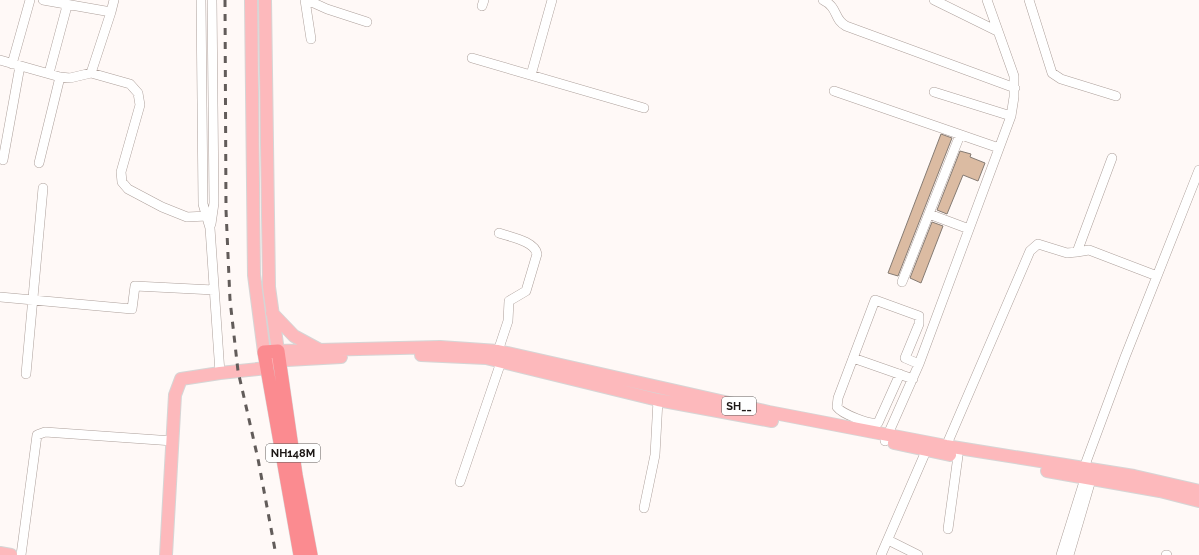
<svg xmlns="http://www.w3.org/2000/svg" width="1199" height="555" font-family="Raleway,sans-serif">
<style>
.building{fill:#dbbba2;stroke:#857b73}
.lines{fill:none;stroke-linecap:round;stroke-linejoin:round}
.minor-casing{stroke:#ada09b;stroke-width:10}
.major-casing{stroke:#d6d5d5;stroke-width:14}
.highway-casing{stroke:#d6d5d5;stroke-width:14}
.minor{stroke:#fff;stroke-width:9}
.major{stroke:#fdb9bc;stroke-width:12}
.highway{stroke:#fb8b90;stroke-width:13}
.rail{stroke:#625c5a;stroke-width:3;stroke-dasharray:7 7;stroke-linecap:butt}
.labels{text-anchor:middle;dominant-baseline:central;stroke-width:3;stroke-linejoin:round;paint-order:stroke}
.shield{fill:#fff;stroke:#605d5b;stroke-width:1}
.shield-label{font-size:11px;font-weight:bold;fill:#1c1715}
</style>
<rect width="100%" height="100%" fill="#fff9f7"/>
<!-- building -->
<path class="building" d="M 941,134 L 952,138 L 898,276 L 888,273 Z
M 960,151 L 971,154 L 970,157 L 985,163 L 978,181 L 963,175 L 947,214 L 937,210 Z
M 932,222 L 943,226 L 921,283 L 910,278 Z"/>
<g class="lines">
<defs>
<path id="minor" d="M 43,0 L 111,12 L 91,73
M 201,0 L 203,204 L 210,228 L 220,373
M 305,0 L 311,39
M 307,0 L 327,9 L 367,22
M 823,0 C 839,8 833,19 846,26 L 1015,88
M 934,0 L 997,31
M 1029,0 L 1052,73 L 1061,79 L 1116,96
M 482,6 L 484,0
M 111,12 L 114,0
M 472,58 L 644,108
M 0,60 L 60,77 L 70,78 L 91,73 L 130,84 L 138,93 L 140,105 L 121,172 L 122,182 L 128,189 L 162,207 L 187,217 L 207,216
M 12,64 L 30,0
M 49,73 L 67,6
M 531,75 L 552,0
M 834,91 L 999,148
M 934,92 L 1011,116
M 1112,158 L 1077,252 L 1089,250 L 1157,276
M 3,160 L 20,66
M 39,163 L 60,77
M 929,214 L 969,229
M 211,224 L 214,203 L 212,0
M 902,282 L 960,135
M 0,297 L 132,309 L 135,286 L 214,290
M 498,351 L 508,321 L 509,301 L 526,291 L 537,254 C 535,241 510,237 499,233
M 853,358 L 913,379
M 26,374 L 43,188
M 900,374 L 878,423 C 870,425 842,414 837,407 L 838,398 L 875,300 L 919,316 L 919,324 L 905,358 L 919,364
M 885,441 L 919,364 L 1011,116 L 1014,97 L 1014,76 L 987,0
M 944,451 L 1030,251 L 1038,244 L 1067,253 L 1077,252
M 1082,473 L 1125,357 L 1199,170
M 460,482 L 501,362
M 644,508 L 655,455 L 658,400
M 948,529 L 958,456
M 888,540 L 918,555
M 21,555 L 37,435 L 45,432 L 173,441
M 881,555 L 926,451
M 1061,555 L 1087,472
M 1069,555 L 1093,473
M 1166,555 L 1167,555"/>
<path id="major" d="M 251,0 L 254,275 L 264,352
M 265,0 L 269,287 L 278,351 L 440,347 L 498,351 L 769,412 L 946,446 L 1134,476 L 1199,491
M 272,313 L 294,336 L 318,349
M 421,355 L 486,358 L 658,400 L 772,421
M 269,361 L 341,357
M 894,443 L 950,455
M 1047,471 L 1160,491 L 1199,501
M 0,553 L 11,555
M 166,555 L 175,395 L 181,379 L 220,373 L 267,368"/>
<path id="highway" d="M 300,555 L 264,352 L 278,351 L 296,475 L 311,555"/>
</defs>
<!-- minor casing -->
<use href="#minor" class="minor-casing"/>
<!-- major casing -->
<use href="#major" class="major-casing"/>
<!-- highway casing -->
<use href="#highway" class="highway-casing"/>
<!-- minor -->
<use href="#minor" class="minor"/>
<!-- major -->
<use href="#major" class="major"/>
<!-- highway -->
<use href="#highway" class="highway"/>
<!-- rail -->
<path class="rail" d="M 225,0 L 226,210 L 230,300 L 238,371 L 258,459 L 276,555"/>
</g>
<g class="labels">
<!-- shield labels -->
<g class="shield">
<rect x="722" y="397" width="34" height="18" rx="3"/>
<rect x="266" y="444" width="54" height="18" rx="3"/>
</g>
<g class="shield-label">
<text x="739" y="406">SH__</text>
<text x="293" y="453">NH148M</text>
</g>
</g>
</svg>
